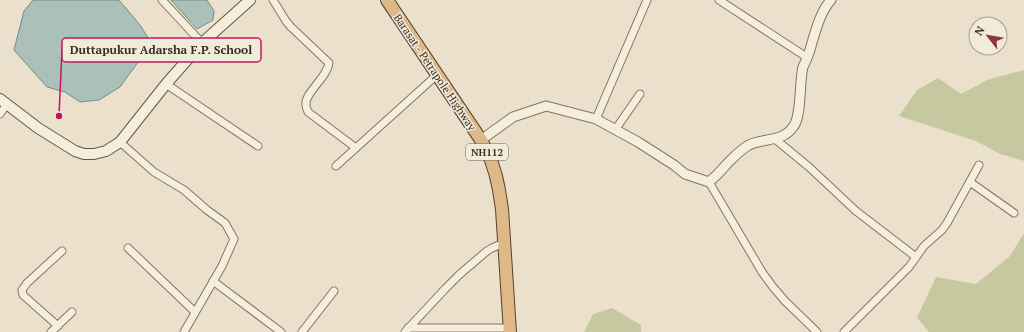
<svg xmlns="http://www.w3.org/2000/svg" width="1024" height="332" font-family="'PT Serif',serif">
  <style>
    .green { fill: #c6c99f }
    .water { fill: #abc0b9; stroke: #728e86 }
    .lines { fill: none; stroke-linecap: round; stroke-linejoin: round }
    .minor-casing { stroke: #877360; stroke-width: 9 }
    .tertiary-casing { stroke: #877360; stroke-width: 11 }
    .secondary-casing { stroke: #695443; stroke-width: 12 }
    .trunk-casing { stroke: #554234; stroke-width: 14 }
    .minor { stroke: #f6eedd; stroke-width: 7 }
    .tertiary { stroke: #f6eedd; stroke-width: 9 }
    .secondary { stroke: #f6eedd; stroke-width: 10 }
    .trunk { stroke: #deb886; stroke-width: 12 }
    .labels { text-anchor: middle; stroke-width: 3; stroke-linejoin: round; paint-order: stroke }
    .shield { fill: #f3ebda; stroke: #716559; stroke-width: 1 }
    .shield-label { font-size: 10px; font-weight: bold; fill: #392c22 }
    .street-label { font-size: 11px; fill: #392c22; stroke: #f3ebda }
    .leader { fill: none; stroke: #c2185b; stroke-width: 1.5 }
    .callout-dot { fill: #c2185b; stroke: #f3ebda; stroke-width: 1.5 }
    .callout { fill: #f3ebda; stroke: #c2185b; stroke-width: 1.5 }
    .callout-label { font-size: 12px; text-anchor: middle; font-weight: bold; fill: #392c22 }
  </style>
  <rect width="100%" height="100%" fill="#ebe0cb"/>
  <g class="green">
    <path d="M1024 70V161L1000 154 976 141 899 116 917 90 938 78 961 94 987 80Z"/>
    <path d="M1024 233V332H929L917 318 936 277 976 284 1010 256Z"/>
    <path d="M612 308 641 325V332H584L593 314Z"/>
  </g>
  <g class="water">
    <path d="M33 0H119L140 25 150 41 141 58 120 87 99 100 80 102 65 92 47 87 14 50 24 11Z"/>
    <path d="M171 0H207L214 11 213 20 197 29Z"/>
  </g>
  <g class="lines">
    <defs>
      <g id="minor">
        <path d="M162 0 202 43"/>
        <path d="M273 0 286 21 291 27 329 63C327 78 304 93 306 105 306 108 307 110 308 112L356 148"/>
        <path d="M719 0 808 58"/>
        <path d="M166 84 258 146"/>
        <path d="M0 114 7 104"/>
        <path d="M596 119 647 0"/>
        <path d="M615 130 640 94"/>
        <path d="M775 139 809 167 856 211 916 257"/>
        <path d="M120 142 154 172 184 190 207 210 225 223 234 239 222 266 184 332"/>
        <path d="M336 166 438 74"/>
        <path d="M709 182 762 272 773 287 785 301 817 332"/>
        <path d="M970 182 1014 213"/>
        <path d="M128 248 195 312"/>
        <path d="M213 281 281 332"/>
        <path d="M58 326 23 295 22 290 27 283 62 251"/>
        <path d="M408 328H510"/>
        <path d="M51 332 72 312"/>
        <path d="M302 332 334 291"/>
        <path d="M405 332 444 290 460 274 487 251 492 248 504 243"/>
        <path d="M844 332 909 267 924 246 942 230 947 223 979 165"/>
      </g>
      <path id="tertiary" d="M481 140 513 117 546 106 596 119 638 142 674 165 685 174 709 182C715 177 721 171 726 165 733 158 740 150 749 145 763 138 783 142 793 127 802 117 799 82 803 67 805 63 807 58 809 53 814 37 819 13 831 0"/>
      <path id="secondary" d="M0 99 38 128 75 151 84 154H94L106 151 120 142 166 84 202 43 250 0"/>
      <path id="trunk" d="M387 0 481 140 491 160 496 176 499 190 502 209 510 332"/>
    </defs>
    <use href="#minor" class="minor-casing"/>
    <use href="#tertiary" class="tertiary-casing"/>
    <use href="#secondary" class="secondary-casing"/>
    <use href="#trunk" class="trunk-casing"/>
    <use href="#minor" class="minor"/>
    <use href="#tertiary" class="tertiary"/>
    <use href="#secondary" class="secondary"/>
    <use href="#trunk" class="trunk"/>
  </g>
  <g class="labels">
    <rect class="shield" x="466" y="144" width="42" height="16" rx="3"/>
    <g class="shield-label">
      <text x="487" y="156">NH112</text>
    </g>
    <g class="street-label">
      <text transform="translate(435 72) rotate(56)" y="4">Barasat - Petrapole Highway</text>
    </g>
  </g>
  <path class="leader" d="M59 116L62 50"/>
  <circle class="callout-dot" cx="59" cy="116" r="4"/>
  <rect class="callout" x="62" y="38" width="199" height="24" rx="4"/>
  <g class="callout-label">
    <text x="161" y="54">Duttapukur Adarsha F.P. School</text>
  </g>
  <g transform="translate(988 36) rotate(301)"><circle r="19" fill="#f3ebda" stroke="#a99f90"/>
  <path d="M0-3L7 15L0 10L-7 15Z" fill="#90363a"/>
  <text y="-6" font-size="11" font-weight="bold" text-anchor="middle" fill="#392c22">N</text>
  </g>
</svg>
